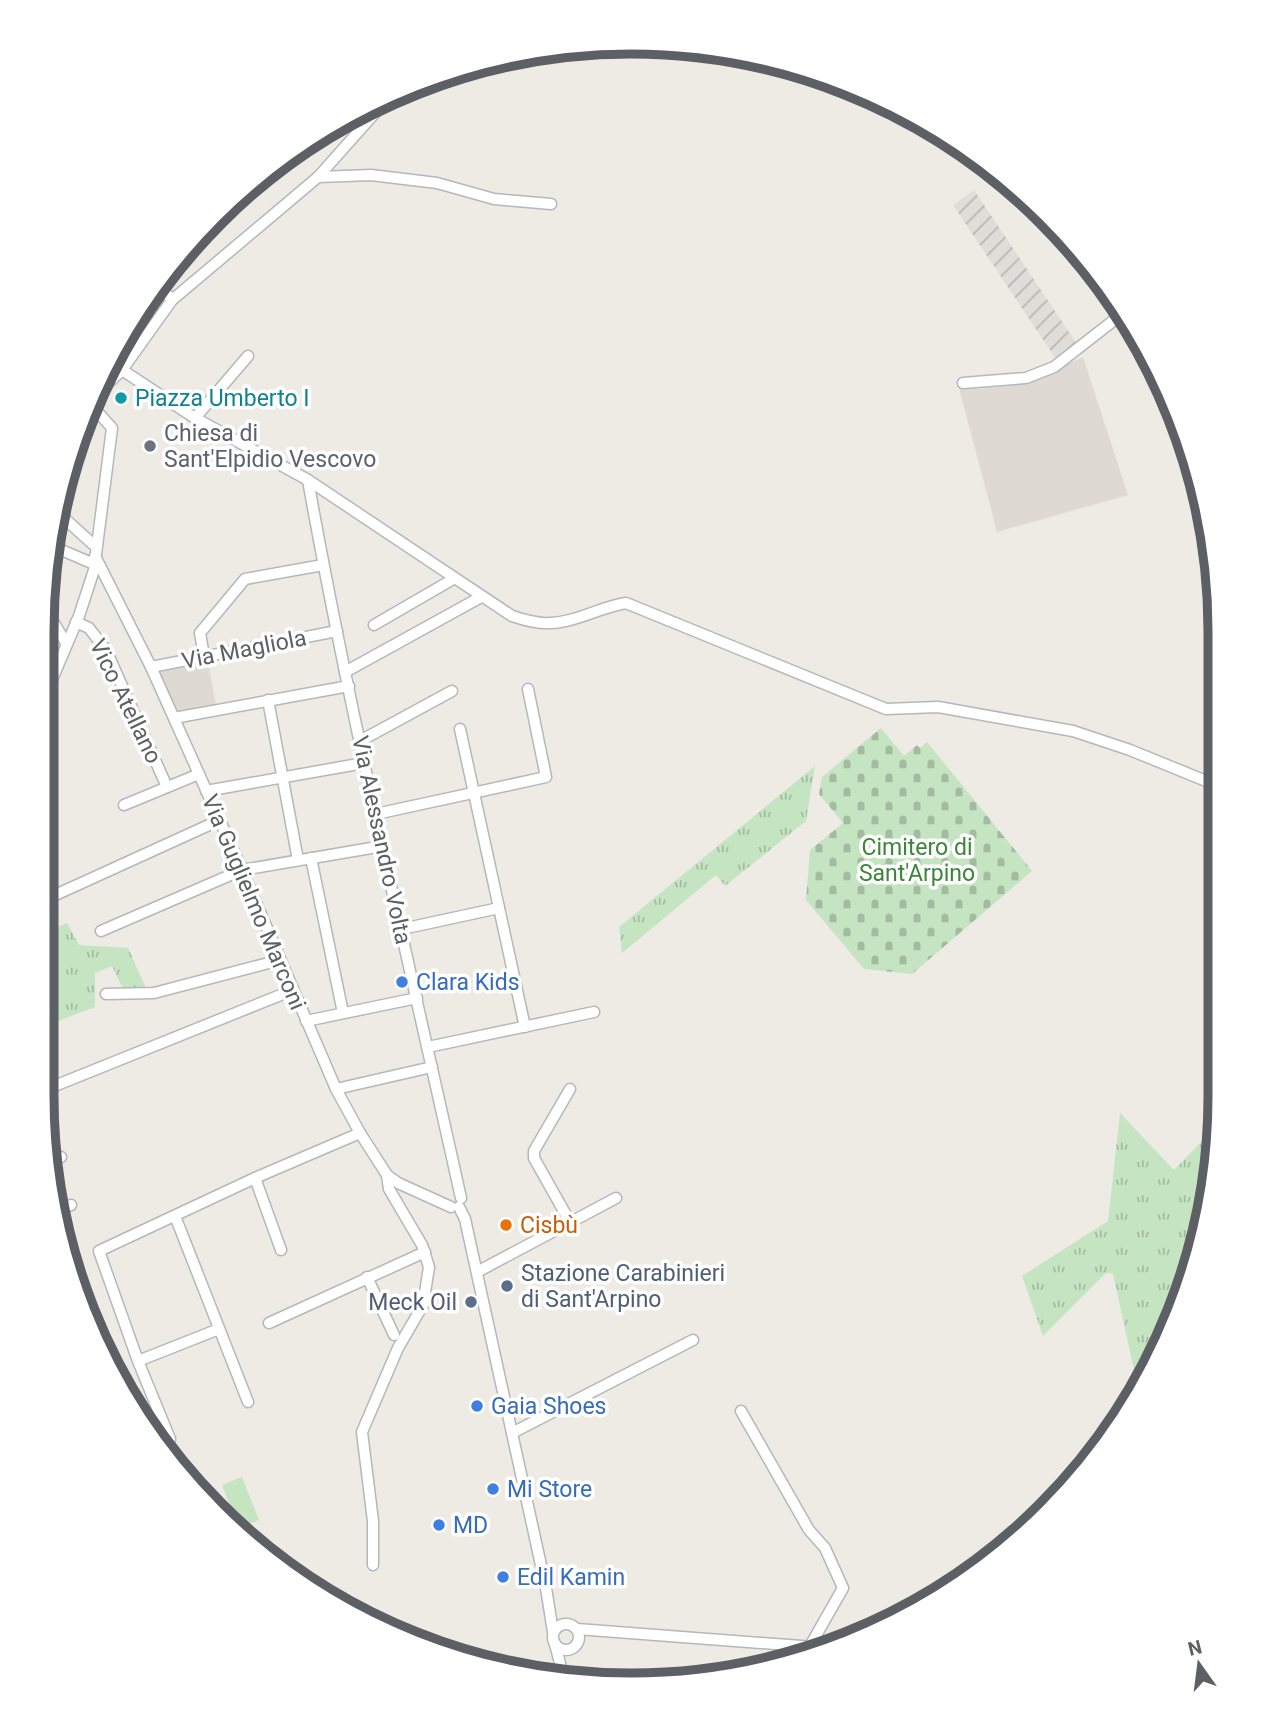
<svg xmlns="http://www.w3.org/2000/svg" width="1262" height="1727" font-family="Roboto,sans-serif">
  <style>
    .industrial { fill: url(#industrial-furrows) }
    .education { fill: #dedad3 }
    .grass { fill: url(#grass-tufts) }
    .cemetery { fill: url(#cemetery-stones) }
    .pitch { fill: #c5e4c2 }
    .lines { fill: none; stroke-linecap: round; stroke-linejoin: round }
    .minor-casing { stroke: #b5b7bb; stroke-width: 13 }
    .minor { stroke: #fff; stroke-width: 10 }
    .culture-dot { fill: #0f9aa8; stroke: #fff; stroke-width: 2.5 }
    .worship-dot { fill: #6b7280; stroke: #fff; stroke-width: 2.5 }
    .shop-dot { fill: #3f7fe0; stroke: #fff; stroke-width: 2.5 }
    .food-dot { fill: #e8710a; stroke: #fff; stroke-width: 2.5 }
    .service-dot { fill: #5c6f8a; stroke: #fff; stroke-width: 2.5 }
    .labels { text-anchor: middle; stroke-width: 7; stroke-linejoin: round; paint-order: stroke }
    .culture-label { font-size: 23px; fill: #0d838f; stroke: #fff; text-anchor: start }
    .worship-label { font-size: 23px; fill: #5b616d; stroke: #fff; text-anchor: start }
    .street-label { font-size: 23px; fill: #5c6064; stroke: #fff }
    .park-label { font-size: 23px; fill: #3d853a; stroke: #fff }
    .shop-label { font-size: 23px; fill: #366cbe; stroke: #fff; text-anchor: start }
    .food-label { font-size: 23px; fill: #c56008; stroke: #fff; text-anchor: start }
    .service-label { font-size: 23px; fill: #4e5e75; stroke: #fff; text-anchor: start }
    .rim { fill: none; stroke: #5c6064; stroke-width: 9 }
  </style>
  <defs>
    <pattern id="industrial-furrows" width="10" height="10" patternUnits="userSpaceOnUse" patternTransform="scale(1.75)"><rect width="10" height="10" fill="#e0ddd9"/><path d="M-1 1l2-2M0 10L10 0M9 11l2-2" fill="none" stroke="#b9b7b4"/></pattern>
    <pattern id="grass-tufts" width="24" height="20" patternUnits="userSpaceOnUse" patternTransform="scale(1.75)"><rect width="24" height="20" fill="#c5e4c2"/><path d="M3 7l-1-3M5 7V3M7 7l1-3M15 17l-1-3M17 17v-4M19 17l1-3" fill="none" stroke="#a3bca1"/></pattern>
    <pattern id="cemetery-stones" width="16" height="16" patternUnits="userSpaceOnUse" patternTransform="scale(1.75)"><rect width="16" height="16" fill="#c5e4c2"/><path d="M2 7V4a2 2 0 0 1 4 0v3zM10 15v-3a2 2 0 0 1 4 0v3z" fill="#a3bca1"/></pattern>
  </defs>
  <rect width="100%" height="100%" fill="#eeebe4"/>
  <path class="industrial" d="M974 190 1077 344 1056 359 953 205Z"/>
  <g class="education">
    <path d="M1083 357 1128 495 997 532 959 388 979 389 1025 384Z"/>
    <path d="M208 660 216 707 176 714 157 671 159 669Z"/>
  </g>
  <g class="grass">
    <path d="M815 766 806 821 725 886 716 875 622 953 619 927Z"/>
    <path d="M67 923 79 945 128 948 146 988 122 987 112 966 95 973V1007L42 1027V934Z"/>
    <path d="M1120 1113 1174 1170 1206 1137 1214 1156 1189 1285 1139 1393 1113 1274 1106 1273 1043 1336 1022 1276 1108 1221Z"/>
  </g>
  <path class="cemetery" d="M881 728 904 756 917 745 920 748 927 742 1032 871 912 974 864 969 806 900 810 850 843 823 819 794 822 777Z"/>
  <path class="pitch" d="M242 1477 259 1520 239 1528 222 1485Z"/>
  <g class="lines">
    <defs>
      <g id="minor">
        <path d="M318 177 371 175 437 183 494 199 551 204"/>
        <path d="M159 285 172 300"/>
        <path d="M115 361 122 370 195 418 308 480 512 616C524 620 537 624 550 623 577 622 600 607 626 603L886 709 938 707 1073 731 1130 750 1216 785"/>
        <path d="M963 383 1026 378 1054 367 1122 314"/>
        <path d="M104 387 122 370 172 300 318 177 391 95"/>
        <path d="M195 418 248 356"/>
        <path d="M308 480C351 721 408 959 461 1198"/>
        <path d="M64 518 96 547"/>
        <path d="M59 549 94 564"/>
        <path d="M95 556 151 667 242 870 336 1089 360 1133 387 1175 398 1183 451 1207"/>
        <path d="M45 608 66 643"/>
        <path d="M76 622 89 628 106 650 167 787"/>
        <path d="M374 625 455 578"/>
        <path d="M204 656 200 633 245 579 323 565"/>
        <path d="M151 667 337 631"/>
        <path d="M345 672 481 597"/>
        <path d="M268 700 298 860"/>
        <path d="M42 703 79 616 94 570 112 428 94 408"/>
        <path d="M174 718 349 686"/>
        <path d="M460 729 525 1027"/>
        <path d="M360 741 452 691"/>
        <path d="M206 791 364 763"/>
        <path d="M124 805 199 774"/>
        <path d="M376 814 546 777 528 689"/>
        <path d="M311 858 343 1013"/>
        <path d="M42 901 220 820"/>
        <path d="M402 929 499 908"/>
        <path d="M101 931 242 870 383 846"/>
        <path d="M106 994 154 993 280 960"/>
        <path d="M306 1021 417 998"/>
        <path d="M428 1047 594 1012"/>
        <path d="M336 1089 432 1067"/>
        <path d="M570 1089 534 1151V1158L570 1222"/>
        <path d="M42 1091 293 990"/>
        <path d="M51 1161 61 1157"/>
        <path d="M255 1178 281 1250"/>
        <path d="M459 1207 465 1219 546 1588 553 1632"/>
        <path d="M57 1211 71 1205"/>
        <path d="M175 1216 248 1402"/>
        <path d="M477 1272 616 1198"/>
        <path d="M367 1277 394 1335"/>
        <path d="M269 1323 425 1252"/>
        <path d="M138 1361 219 1329"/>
        <path d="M741 1411 809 1530 825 1548 843 1588 810 1646"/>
        <path d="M512 1433 693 1340"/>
        <path d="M170 1439 138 1361 99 1251 255 1178 360 1133"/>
        <path d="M373 1565V1521L362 1432 398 1348 423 1305 429 1267 422 1245 389 1189 387 1175"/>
        <circle cx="566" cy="1637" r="13"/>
        <path d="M577 1629 828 1648"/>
        <path d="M555 1644 563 1675"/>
      </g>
    </defs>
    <use href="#minor" class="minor-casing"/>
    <use href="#minor" class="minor"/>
  </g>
  <circle class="culture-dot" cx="121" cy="398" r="7"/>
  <circle class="worship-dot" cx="150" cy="446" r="7"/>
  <g class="shop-dot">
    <circle cx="402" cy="982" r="7"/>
    <circle cx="477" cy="1406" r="7"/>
    <circle cx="493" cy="1489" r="7"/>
    <circle cx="439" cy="1525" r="7"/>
    <circle cx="503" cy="1577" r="7"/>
  </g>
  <circle class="food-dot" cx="506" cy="1225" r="7"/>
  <g class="service-dot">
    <circle cx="507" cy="1286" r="7"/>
    <circle cx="471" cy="1302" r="7"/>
  </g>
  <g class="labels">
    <g class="culture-label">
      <text x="135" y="406">Piazza Umberto I</text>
    </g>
    <g class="worship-label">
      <text x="164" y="441">Chiesa di<tspan x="164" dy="26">Sant'Elpidio Vescovo</tspan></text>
    </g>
    <g class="street-label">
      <text transform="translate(244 649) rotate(-11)" y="8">Via Magliola</text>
      <text transform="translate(126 701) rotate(64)" y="8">Vico Atellano</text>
      <text transform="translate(382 840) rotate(78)" y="8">Via Alessandro Volta</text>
      <text transform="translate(254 902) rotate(67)" y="8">Via Guglielmo Marconi</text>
    </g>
    <g class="park-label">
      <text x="917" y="855">Cimitero di<tspan x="917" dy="26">Sant'Arpino</tspan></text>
    </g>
    <g class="shop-label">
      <text x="416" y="990">Clara Kids</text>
      <text x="491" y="1414">Gaia Shoes</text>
      <text x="507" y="1497">Mi Store</text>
      <text x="453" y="1533">MD</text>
      <text x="517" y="1585">Edil Kamin</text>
    </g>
    <g class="food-label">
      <text x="520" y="1233">Cisbù</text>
    </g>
    <g class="service-label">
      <text x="521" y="1281">Stazione Carabinieri<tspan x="521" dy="26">di Sant'Arpino</tspan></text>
      <text x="457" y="1310" text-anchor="end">Meck Oil</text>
    </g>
  </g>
  <path d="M0 0H1262V1727H0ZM631 54H631A577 577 0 0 1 1208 631V1096A577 577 0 0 1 631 1673H631A577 577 0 0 1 54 1096V631A577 577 0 0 1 631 54Z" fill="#fff" fill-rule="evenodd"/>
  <path class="rim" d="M631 54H631A577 577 0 0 1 1208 631V1096A577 577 0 0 1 631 1673H631A577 577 0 0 1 54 1096V631A577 577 0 0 1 631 54Z"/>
  <g transform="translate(1199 1664) rotate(346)" stroke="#ffffff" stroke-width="5" paint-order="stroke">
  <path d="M0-5L12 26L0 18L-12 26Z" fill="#5c6064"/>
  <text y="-10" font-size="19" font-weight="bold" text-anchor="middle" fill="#5c6064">N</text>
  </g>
</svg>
